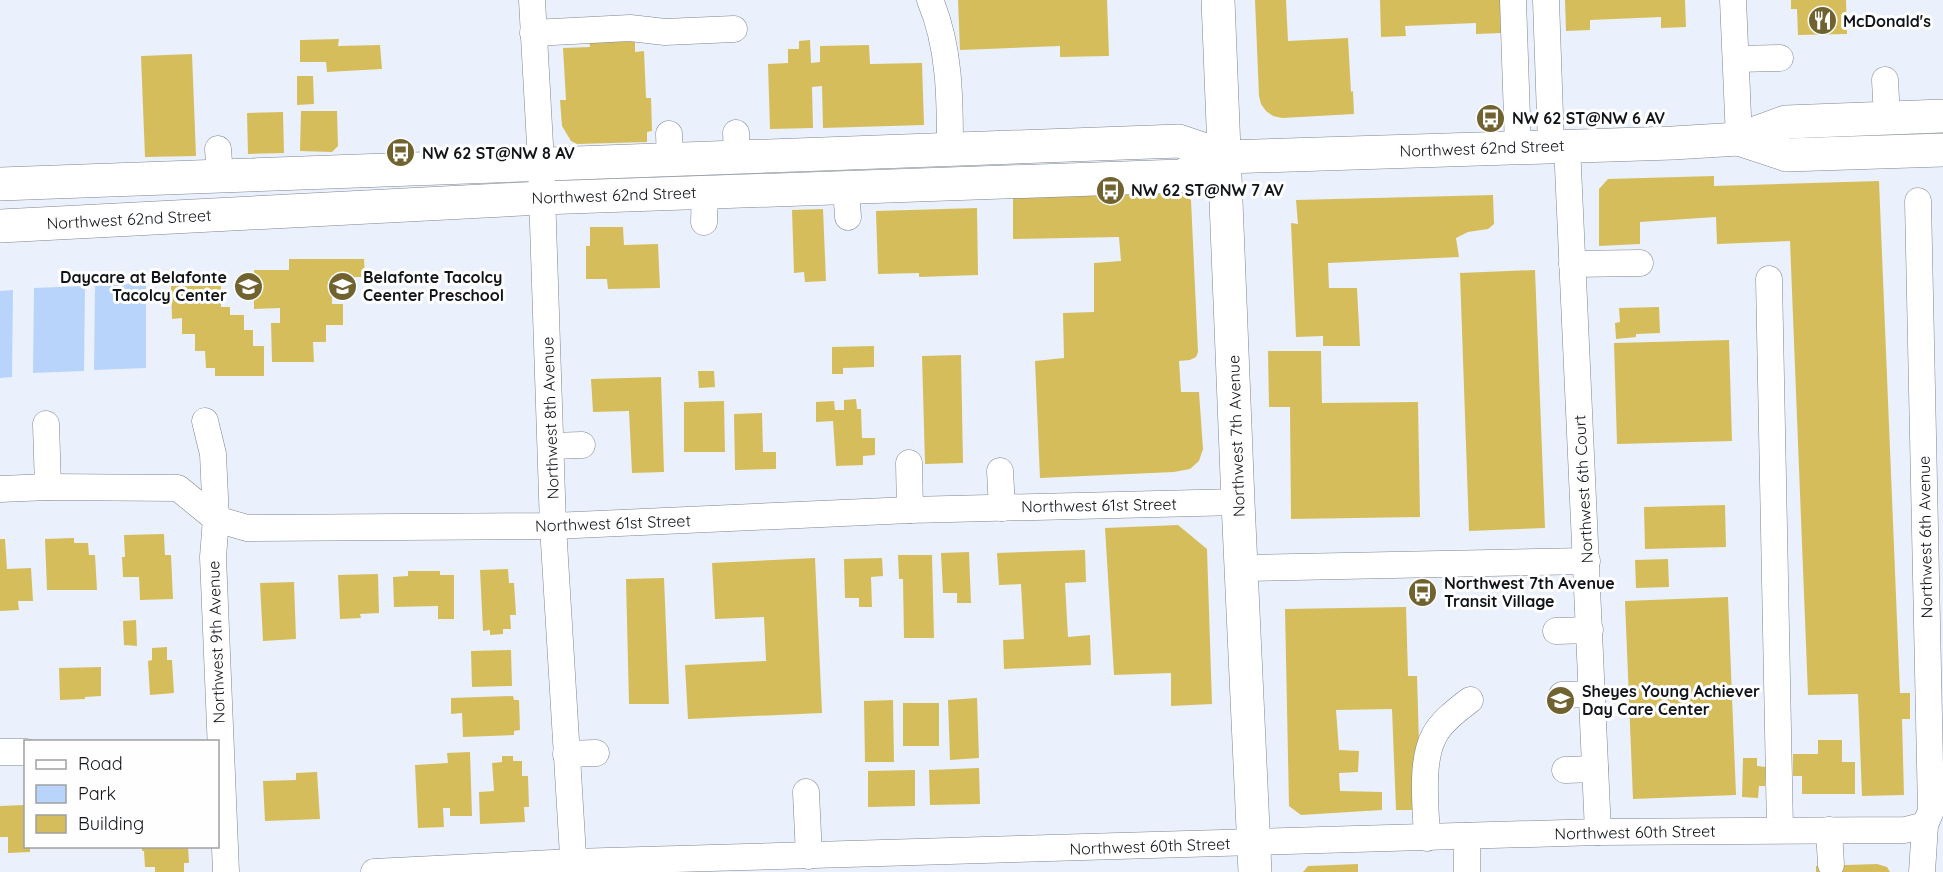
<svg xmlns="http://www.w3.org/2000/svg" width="1943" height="872" font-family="Quicksand,sans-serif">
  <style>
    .green { fill: #b8d4fa }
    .building { fill: #d6bd5b }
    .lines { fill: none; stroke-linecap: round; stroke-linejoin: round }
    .minor-casing { stroke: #7e858f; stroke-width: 27 }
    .major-casing { stroke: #7e858f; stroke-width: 34 }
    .minor { stroke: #fff; stroke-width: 26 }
    .major { stroke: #fff; stroke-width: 33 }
    .labels { text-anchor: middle; stroke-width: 6; stroke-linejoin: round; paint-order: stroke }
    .poi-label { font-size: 16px; font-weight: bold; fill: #111418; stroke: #fefefe; text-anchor: start }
    .street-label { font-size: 16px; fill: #111418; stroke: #fefefe }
  </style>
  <rect width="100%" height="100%" fill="#eaf1fc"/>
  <g class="green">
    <path d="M146 283V368L94 370 95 286Z"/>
    <path d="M85 286 84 371 33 373 34 288Z"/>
    <path d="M13 290 12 377 0 378V291Z"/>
  </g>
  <g class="building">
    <path d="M958 0H1107L1109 56 1060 57V46L960 50Z"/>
    <path d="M1255 0H1286L1288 41 1348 38 1351 92 1353 91 1354 114 1282 118 1273 116 1266 111 1261 104 1259 96Z"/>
    <path d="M1380 0H1500L1501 33 1476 34V23L1405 26 1406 36 1381 37Z"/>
    <path d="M1565 0H1685L1686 27 1661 28V17L1590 20V30L1566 31Z"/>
    <path d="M1791 0H1846L1847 34 1798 35 1797 9H1791Z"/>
    <path d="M635 37V52L644 51 646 98H651L652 131 647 132V142L577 144 571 141 562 126 560 100H566L563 48 590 47 589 39Z"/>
    <path d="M339 39 338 46 380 45 382 69 327 72 326 62H300V40Z"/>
    <path d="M810 40 811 63 820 62V46L869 45 870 64 922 63 924 125 823 128 822 86 812 87 813 128 770 129 768 64 788 63V49H799V41Z"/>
    <path d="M192 54 196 156 145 157 141 56Z"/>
    <path d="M297 76H313L314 104 297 105Z"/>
    <path d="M301 111H337L338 146 332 152 300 151Z"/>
    <path d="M283 112 284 153 248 154 247 113Z"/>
    <path d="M1714 176V186L1879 181 1900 693H1910V719H1902L1904 795 1862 796 1858 694 1808 695 1790 241 1717 244 1716 217 1640 222V244L1599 246V189L1608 179Z"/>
    <path d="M1183 193 1191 200 1198 352 1196 357 1190 360 1179 361 1181 392H1199L1203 449 1199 461 1190 469 1174 472 1040 478 1035 361 1064 358 1063 313 1094 312V263L1121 261 1119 237 1013 239V198Z"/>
    <path d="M1493 195 1494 224 1488 229 1468 232 1456 238 1459 257 1328 263 1329 288H1357L1360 346H1323V336L1296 337 1291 223 1298 224 1296 200Z"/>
    <path d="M977 208 978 275 919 277V273L878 274 876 211Z"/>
    <path d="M823 209 826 281 805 282 804 272 794 273 792 210Z"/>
    <path d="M590 227H623L624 245 658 244 660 288 608 289 607 279H586V246H590Z"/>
    <path d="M289 259H364L365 277H332V304H343V325H326V342H313L314 362H272L271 323H280V308L254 309V270H289Z"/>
    <path d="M1535 270 1545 528 1469 531 1460 273Z"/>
    <path d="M171 286H221V307H230V315H244V330H253V346H264V376H215V368H206L205 351H195V334H182V318L172 319Z"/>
    <path d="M1659 307 1660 333 1636 334V337L1616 339 1615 323 1620 322 1619 308Z"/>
    <path d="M1729 340 1732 441 1617 444 1614 343Z"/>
    <path d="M874 346V367L843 368V374H832V347Z"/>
    <path d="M1268 351H1321L1322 403 1418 402 1420 517 1291 519 1290 407H1269Z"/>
    <path d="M961 355 963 463 925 464 922 356Z"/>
    <path d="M698 371H714L715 387 699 388Z"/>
    <path d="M661 377 664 472 632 473 629 411 593 412 591 379Z"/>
    <path d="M856 399 857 409H861L862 438H875V455L863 456V465L836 466 833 421 816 422V402L834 401 835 410H844V400Z"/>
    <path d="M724 401 725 452H684V402Z"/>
    <path d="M762 413 763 452H776V469L735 470 734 414Z"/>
    <path d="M1725 505 1726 547 1645 549 1644 507Z"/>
    <path d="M1178 525 1207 549 1212 704 1171 706V673L1114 675 1105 528Z"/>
    <path d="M164 534 165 555H171L173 599 140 600 139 577H123L122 557H125L124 535Z"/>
    <path d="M74 538V543H88L89 555H95L97 590H47L45 539Z"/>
    <path d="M0 539H5L7 569 31 568 33 601H18L19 610 0 611Z"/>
    <path d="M1085 550 1086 582 1065 583 1068 637 1090 635 1091 665 1004 669 1003 640 1024 639 1021 584 999 585 997 553Z"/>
    <path d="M969 552 971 603H957V593H943L941 553Z"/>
    <path d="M898 555H932L934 638H904L903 579H899Z"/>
    <path d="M815 558 822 713 688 719 685 665 766 661 764 617 715 619 712 563Z"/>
    <path d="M882 558 883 576 871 577 872 607H859V598H845L844 559Z"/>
    <path d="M1668 559 1669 587 1636 588 1635 560Z"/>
    <path d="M508 569 509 583H514L516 615H510L511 629H503V634L490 635V630L483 631 480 570Z"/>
    <path d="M408 571H440V575H454V619H438V606L394 607 393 577 408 576Z"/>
    <path d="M378 574 379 613 360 614 361 618 340 619 338 575Z"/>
    <path d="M664 578 669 704H629L626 579Z"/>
    <path d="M294 582 296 639 263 641 260 583Z"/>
    <path d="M1728 597 1736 795 1633 799 1625 601Z"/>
    <path d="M1406 607 1408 676H1417L1421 810H1396L1392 709 1336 710 1339 750 1359 751 1358 772 1339 773 1340 791 1382 792V810L1301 815 1289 806 1285 609Z"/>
    <path d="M136 620 137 646 124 645 123 621Z"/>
    <path d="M167 647V660H172L174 693 150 695 148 661 152 660V648Z"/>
    <path d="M511 650 512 686 472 687 471 651Z"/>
    <path d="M101 667V696L85 697V699L60 700 59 668Z"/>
    <path d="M513 696 514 700H519L520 730 514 731V735L463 737 462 713 451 714V698Z"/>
    <path d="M977 698 979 758 950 760 948 700Z"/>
    <path d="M893 700 894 762H865L864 701Z"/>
    <rect x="903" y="703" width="36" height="43"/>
    <path d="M1818 740H1842V762H1855V794H1802V776H1793V754H1818Z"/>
    <path d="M470 752 472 816H450V808H443L444 827 418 828 415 765 448 763 447 753Z"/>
    <path d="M502 756H513V761H522V776H528L529 807H524L525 822 480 824 479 792 494 791 492 763 502 762Z"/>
    <path d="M1743 758H1757V766L1766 767 1765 786H1759L1758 798 1742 797Z"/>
    <path d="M979 768 980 804 930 805 929 770Z"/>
    <path d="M915 770V806L868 807V771Z"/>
    <path d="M317 772 320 819 265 821 263 781 296 780V773Z"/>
    <path d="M24 805 26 807V846H30V852L8 853V837H0V806Z"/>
    <path d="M142 846H188L189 863H184V872H155V867H145L144 851H142Z"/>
    <path d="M1358 864V872H1303L1308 866Z"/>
    <path d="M1877 864 1887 867 1890 872H1816V866Z"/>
  </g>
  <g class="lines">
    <defs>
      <g id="minor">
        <path d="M532 0 541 163 553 526 574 872"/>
        <path d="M930 0C950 47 950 99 950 149"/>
        <path d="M1513 0 1518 147"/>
        <path d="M1546 0 1551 145"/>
        <path d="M1733 0 1739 139"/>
        <path d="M533 33 630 28 665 32 734 29"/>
        <path d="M1736 59 1780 58"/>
        <path d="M1885 80 1887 118"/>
        <path d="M736 133 737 156"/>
        <path d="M669 134 670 159"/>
        <path d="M1567 145 1598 832"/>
        <path d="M218 149 220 176"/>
        <path d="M846 187 848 217"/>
        <path d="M1918 201 1931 811 1925 825 1922 872"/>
        <path d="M704 222 705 192"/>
        <path d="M1572 264 1640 263"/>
        <path d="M1769 279 1780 830"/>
        <path d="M205 421 213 454 216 519 213 557 226 872"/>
        <path d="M46 424 48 487"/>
        <path d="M551 446 582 445"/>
        <path d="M909 463 910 510"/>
        <path d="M1000 471 1002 508"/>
        <path d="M0 489 48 487 178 488 216 519 247 528 553 526 910 510 1238 502"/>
        <path d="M1243 568 1587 561"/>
        <path d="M1556 631 1590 630"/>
        <path d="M1562 695 1591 694"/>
        <path d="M0 752H26"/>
        <path d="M566 754 596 753"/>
        <path d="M1565 770 1595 769"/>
        <path d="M806 792 809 856"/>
        <path d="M1829 830 1831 865"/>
        <path d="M1467 836V872"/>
        <path d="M1427 838C1426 809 1420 762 1434 736 1441 722 1457 710 1470 700"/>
        <path d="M374 872 573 862 1598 832 1905 830 1925 825"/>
      </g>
      <g id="major">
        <path d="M1218 0 1238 502 1255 872"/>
        <path d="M1739 139 1787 155 1943 150"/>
        <path d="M0 184 1179 141 1226 157"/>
        <path d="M0 226 541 198 1181 176 1226 157 1673 143 1739 139 1786 122 1943 116"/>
      </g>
    </defs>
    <use href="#minor" class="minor-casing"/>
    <use href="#major" class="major-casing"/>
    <use href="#minor" class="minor"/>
    <use href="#major" class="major"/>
  </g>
  <defs>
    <symbol id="restaurant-disc" viewBox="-11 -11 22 22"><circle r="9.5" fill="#706330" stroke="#fefefe"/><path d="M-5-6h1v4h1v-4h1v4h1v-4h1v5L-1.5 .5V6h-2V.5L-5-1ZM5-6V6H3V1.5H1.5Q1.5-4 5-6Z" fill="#fff"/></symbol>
    <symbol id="bus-disc" viewBox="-11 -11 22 22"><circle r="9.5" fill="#706330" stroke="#fefefe"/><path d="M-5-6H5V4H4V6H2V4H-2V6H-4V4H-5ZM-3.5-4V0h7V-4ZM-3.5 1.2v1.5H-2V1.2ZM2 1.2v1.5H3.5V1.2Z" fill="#fff"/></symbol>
    <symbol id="school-disc" viewBox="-11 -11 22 22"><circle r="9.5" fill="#706330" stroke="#fefefe"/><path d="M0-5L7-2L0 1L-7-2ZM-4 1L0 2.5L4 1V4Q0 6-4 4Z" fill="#fff"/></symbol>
  </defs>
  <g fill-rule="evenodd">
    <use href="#restaurant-disc" x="1806" y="4" width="33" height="33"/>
    <use href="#bus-disc" x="1474" y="102" width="33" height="33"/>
    <use href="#bus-disc" x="384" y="136" width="33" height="33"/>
    <use href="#bus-disc" x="1094" y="174" width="33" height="33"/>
    <use href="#school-disc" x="232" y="270" width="33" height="33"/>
    <use href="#school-disc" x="326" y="270" width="33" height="33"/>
    <use href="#bus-disc" x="1406" y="576" width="33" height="33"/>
    <use href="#school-disc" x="1544" y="684" width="33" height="33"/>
  </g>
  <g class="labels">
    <g class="poi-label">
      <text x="1843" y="27">McDonald's</text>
      <text x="1512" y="124">NW 62 ST@NW 6 AV</text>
      <text x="422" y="159">NW 62 ST@NW 8 AV</text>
      <text x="1131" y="196">NW 62 ST@NW 7 AV</text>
      <text x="227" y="283" text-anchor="end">Daycare at Belafonte<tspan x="227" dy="18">Tacolcy Center</tspan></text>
      <text x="363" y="283">Belafonte Tacolcy<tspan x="363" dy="18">Ceenter Preschool</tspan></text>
      <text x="1444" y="589">Northwest 7th Avenue<tspan x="1444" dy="18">Transit Village</tspan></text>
      <text x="1582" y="697">Sheyes Young Achiever<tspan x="1582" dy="18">Day Care Center</tspan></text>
    </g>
    <g class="street-label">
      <text transform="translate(1482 148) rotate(-2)" y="6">Northwest 62nd Street</text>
      <text transform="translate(614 195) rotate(-2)" y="6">Northwest 62nd Street</text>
      <text transform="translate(129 219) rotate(-3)" y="6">Northwest 62nd Street</text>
      <text transform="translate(550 418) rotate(-92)" y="6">Northwest 8th Avenue</text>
      <text transform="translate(1236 436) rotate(-92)" y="6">Northwest 7th Avenue</text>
      <text transform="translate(1583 489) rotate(-93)" y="6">Northwest 6th Court</text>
      <text transform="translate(1099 505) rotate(-1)" y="6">Northwest 61st Street</text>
      <text transform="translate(613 523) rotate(-2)" y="6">Northwest 61st Street</text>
      <text transform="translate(1925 537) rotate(-91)" y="6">Northwest 6th Avenue</text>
      <text transform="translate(216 642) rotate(-92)" y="6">Northwest 9th Avenue</text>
      <text transform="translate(1635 832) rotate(-1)" y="6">Northwest 60th Street</text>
      <text transform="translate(1150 846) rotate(-2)" y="6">Northwest 60th Street</text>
    </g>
  </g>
  <rect x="24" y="740" width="195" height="108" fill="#fefefe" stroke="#9fa0a2" stroke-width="1.5"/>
  <rect x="36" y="760" width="30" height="9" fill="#ffffff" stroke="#9fa0a2" stroke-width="1.5"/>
  <text x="78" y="770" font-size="18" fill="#111418">Road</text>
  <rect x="36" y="785" width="30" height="18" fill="#b8d4fa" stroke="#9fa0a2" stroke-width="1.5"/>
  <text x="78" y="800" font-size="18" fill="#111418">Park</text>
  <rect x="36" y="815" width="30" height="18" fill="#d6bd5b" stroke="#9fa0a2" stroke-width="1.5"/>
  <text x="78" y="830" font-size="18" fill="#111418">Building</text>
</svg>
